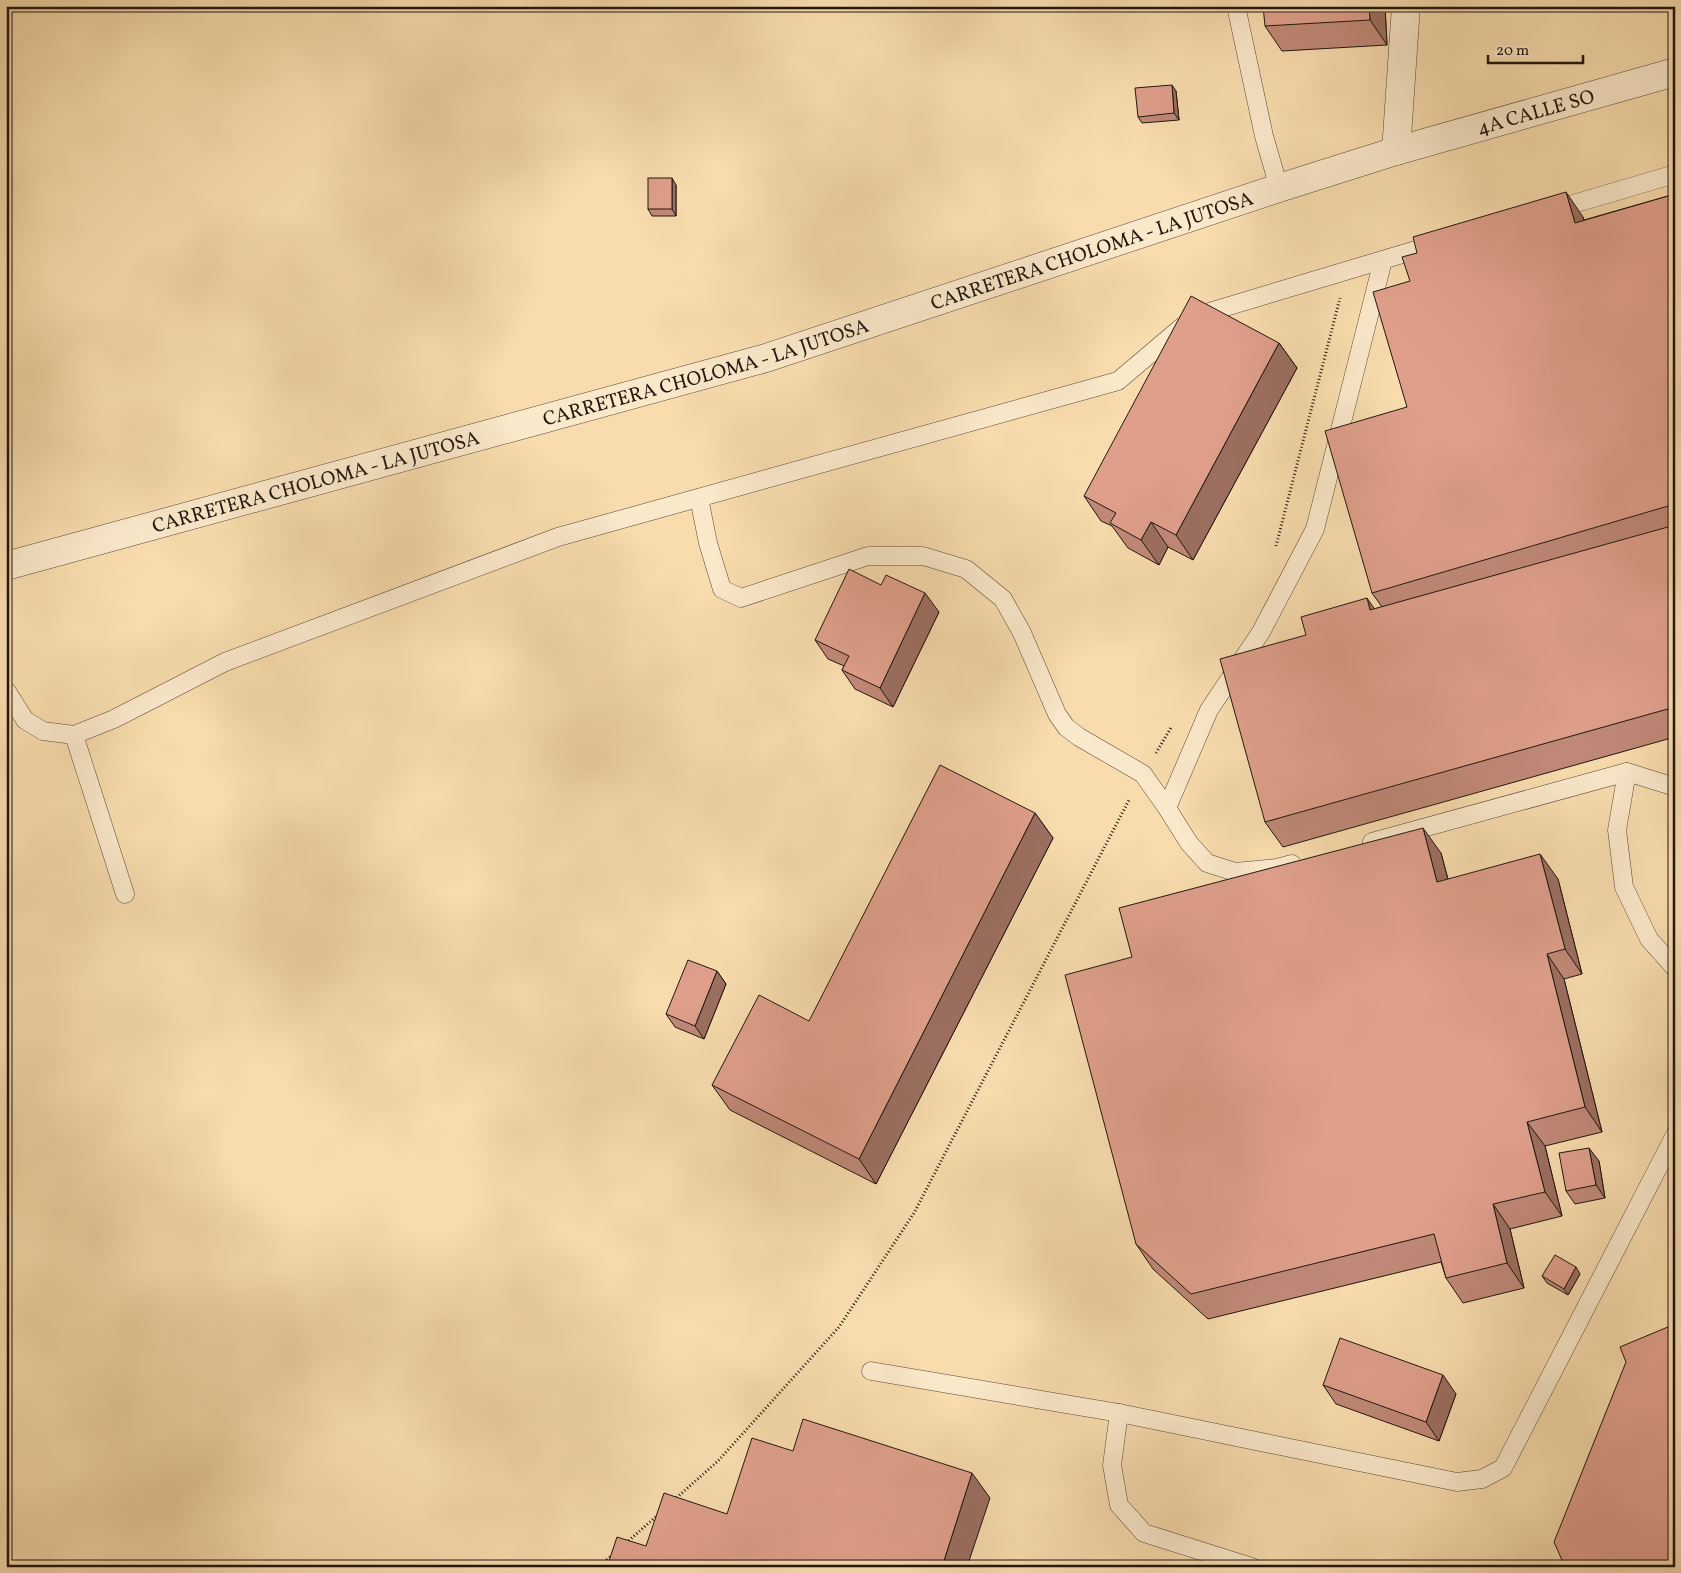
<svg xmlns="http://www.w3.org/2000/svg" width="1681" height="1573" font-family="Vollkorn,serif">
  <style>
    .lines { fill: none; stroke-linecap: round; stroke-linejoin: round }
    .service-casing { stroke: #574837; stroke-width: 19 }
    .minor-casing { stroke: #574837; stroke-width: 29 }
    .tertiary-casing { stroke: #574837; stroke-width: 29 }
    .path { stroke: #21170f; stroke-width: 3; stroke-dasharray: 1 2.5; stroke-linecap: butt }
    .service { stroke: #fae8ca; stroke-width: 18 }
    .minor { stroke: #fae8ca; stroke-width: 28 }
    .tertiary { stroke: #fae8ca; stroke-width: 28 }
    .wall { fill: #c08978; stroke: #21170f }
    .shaded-wall { fill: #9c6f61; stroke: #21170f }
    .building { fill: #df9f8b; stroke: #21170f }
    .labels { text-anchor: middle; stroke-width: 4; stroke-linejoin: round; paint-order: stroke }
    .street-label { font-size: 20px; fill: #21170f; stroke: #fae8ca }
  </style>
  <rect width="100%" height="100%" fill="#f8dcae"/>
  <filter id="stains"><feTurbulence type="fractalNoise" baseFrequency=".004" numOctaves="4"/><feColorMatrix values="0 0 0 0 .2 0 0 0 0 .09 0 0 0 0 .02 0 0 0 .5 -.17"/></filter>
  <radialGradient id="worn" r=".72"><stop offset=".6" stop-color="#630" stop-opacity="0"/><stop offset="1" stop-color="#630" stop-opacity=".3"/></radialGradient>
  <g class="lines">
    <defs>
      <g id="service">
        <path d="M1236 6 1264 136 1279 188"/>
        <path d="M1553 210 1675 174"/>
        <path d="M699 498 708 543 722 589 741 598 868 556H923L966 569 1003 599 1022 633 1057 714 1066 727 1079 737 1143 774 1167 808 1189 843 1207 863 1235 872 1277 868 1292 864"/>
        <path d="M6 690 25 720 43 731 74 735 114 719 225 662 558 537 1118 381 1183 326 1209 312 1439 243"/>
        <path d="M74 735 125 894"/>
        <path d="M1627 772 1617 830 1624 887 1649 939 1675 968"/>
        <path d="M1167 808 1209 710 1261 632 1315 529 1383 260"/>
        <path d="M1372 842 1627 772 1675 787"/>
        <path d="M871 1371 1119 1413 1457 1482 1482 1479 1503 1468 1675 1135"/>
        <path d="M1119 1413 1112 1465 1119 1505 1144 1533 1252 1567"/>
      </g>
      <path id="minor" d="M1396 151 1406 6"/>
      <g id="tertiary">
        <path id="s1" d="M6 566 766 358 1279 188 1396 151 1675 72"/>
      </g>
    </defs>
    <use href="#service" class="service-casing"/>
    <use href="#minor" class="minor-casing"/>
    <use href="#tertiary" class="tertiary-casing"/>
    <g class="path">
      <path d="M1276 546 1340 298"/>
      <path d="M1156 753 1172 726"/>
      <path d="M674 1500 718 1461 839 1327 914 1213 1129 800"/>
      <path d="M626 1543 659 1514"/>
      <path d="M599 1567 612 1555"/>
    </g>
    <use href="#service" class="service"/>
    <use href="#minor" class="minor"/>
    <use href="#tertiary" class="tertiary"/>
  </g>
  <g class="wall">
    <path d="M1385 6 1387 45 1282 51 1265 26Z"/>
    <path d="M1176 91 1179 120 1142 123 1138 117Z"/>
    <path d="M676 185V216H652L648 209Z"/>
    <path d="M1675 194V737L1283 847 1265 822 1306 635 1374 609 1382 607 1372 593 1407 407 1410 281 1583 217 1584 220Z"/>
    <path d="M1279 343 1297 368 1193 560 1168 547 1159 565 1128 548 1112 526 1101 521 1084 496Z"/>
    <path d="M881 585 939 612 893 707 855 689 842 670 844 666 828 659 815 640Z"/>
    <path d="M1035 813 1053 838 876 1184 730 1110 712 1085 809 1021Z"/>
    <path d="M1441 853 1448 879H1558L1582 974 1564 979 1602 1132 1545 1146 1562 1216 1510 1229 1524 1288 1463 1303 1446 1278 1441 1262 1208 1319 1153 1269 1136 1244 1132 957Z"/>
    <path d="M717 971 726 984 704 1039 675 1027 666 1014Z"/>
    <path d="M1599 1161 1605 1198 1575 1204 1566 1191Z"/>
    <path d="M1580 1274 1568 1295 1547 1283 1542 1276Z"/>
    <path d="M1323 1385 1456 1394 1439 1441 1336 1404Z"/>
  </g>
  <g class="shaded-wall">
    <path d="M1369 6H1385L1387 45 1370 20Z"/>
    <path d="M1172 85 1176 91 1179 120 1174 113Z"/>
    <path d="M672 178 676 185V216L672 209Z"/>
    <path d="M1566 192 1583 217 1592 248 1575 223Z"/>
    <path d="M1279 343 1297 368 1193 560 1176 535Z"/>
    <path d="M1151 522 1168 547 1159 565 1141 540Z"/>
    <path d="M925 593 939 612 893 707 880 688Z"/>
    <path d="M1367 598 1384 623 1370 610Z"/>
    <path d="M1035 813 1053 838 876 1184 859 1159Z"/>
    <path d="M1423 828 1441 853 1455 907 1437 882Z"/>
    <path d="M1540 854 1558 879 1582 974 1565 949Z"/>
    <path d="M1547 954 1564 979 1602 1132 1585 1107Z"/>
    <path d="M717 971 726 984 704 1039 695 1026Z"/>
    <path d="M1527 1122 1545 1146 1562 1216 1545 1192Z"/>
    <path d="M1589 1148 1599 1161 1605 1198 1596 1185Z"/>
    <path d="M1493 1204 1510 1229 1524 1288 1507 1263Z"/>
    <path d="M1576 1267 1580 1274 1568 1295 1564 1289Z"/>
    <path d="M1443 1375 1456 1394 1439 1441 1426 1422Z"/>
    <path d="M972 1473 990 1498 967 1567H942Z"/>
  </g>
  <g class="building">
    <path d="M1263 6H1369L1370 20 1265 26Z"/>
    <path d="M1172 85 1174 113 1138 117 1135 88Z"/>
    <rect x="648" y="178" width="24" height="31"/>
    <path d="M1566 192 1575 223 1675 194V504L1372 593 1325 431 1407 407 1373 292 1410 281 1402 257 1417 253 1413 237Z"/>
    <path d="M1191 296 1279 343 1176 535 1151 522 1141 540 1110 523 1116 513 1084 496Z"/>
    <path d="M1675 525V707L1265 822 1220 659 1306 635 1301 617 1367 598 1370 610Z"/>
    <path d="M849 569 881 585 886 575 925 593 880 688 842 670 849 656 815 640Z"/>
    <path d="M940 765 1035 813 859 1159 712 1085 759 995 809 1021Z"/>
    <path d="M1423 828 1437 882 1540 854 1565 949 1547 954 1585 1107 1527 1122 1545 1192 1493 1204 1507 1263 1446 1278 1434 1234 1191 1294 1136 1244 1065 975 1132 957 1119 908Z"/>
    <path d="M688 960 717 971 695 1026 666 1014Z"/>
    <path d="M1589 1148 1596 1185 1566 1191 1559 1153Z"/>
    <path d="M1555 1255 1576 1267 1564 1289 1542 1276Z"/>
    <path d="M1675 1324V1567H1565L1554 1542 1626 1362 1620 1347Z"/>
    <path d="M1340 1338 1443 1375 1426 1422 1323 1385Z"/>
    <path d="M803 1419 972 1473 942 1567H607L617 1537 646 1546 664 1493 727 1514 752 1438 793 1451Z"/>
  </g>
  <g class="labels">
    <g class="street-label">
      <text dy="7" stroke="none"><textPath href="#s1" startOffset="1596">4A CALLE SO</textPath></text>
      <text dy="7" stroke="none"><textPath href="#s1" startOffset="1131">CARRETERA CHOLOMA - LA JUTOSA</textPath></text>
      <text dy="7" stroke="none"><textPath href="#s1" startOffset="726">CARRETERA CHOLOMA - LA JUTOSA</textPath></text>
      <text dy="7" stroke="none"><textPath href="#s1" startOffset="321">CARRETERA CHOLOMA - LA JUTOSA</textPath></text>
    </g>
  </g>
  <rect width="1681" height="1573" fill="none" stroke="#f8dcae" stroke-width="25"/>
  <rect x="8" y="8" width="1666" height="1558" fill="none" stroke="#21170f" stroke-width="2.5"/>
  <rect x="12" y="12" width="1656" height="1548" fill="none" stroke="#21170f"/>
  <path d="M1488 55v8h95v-8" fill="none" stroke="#21170f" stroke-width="2.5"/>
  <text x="1496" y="55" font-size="15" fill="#21170f" stroke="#fae8ca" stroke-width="4" paint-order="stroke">20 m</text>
  <rect width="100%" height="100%" filter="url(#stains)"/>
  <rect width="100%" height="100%" fill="url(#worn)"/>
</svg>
